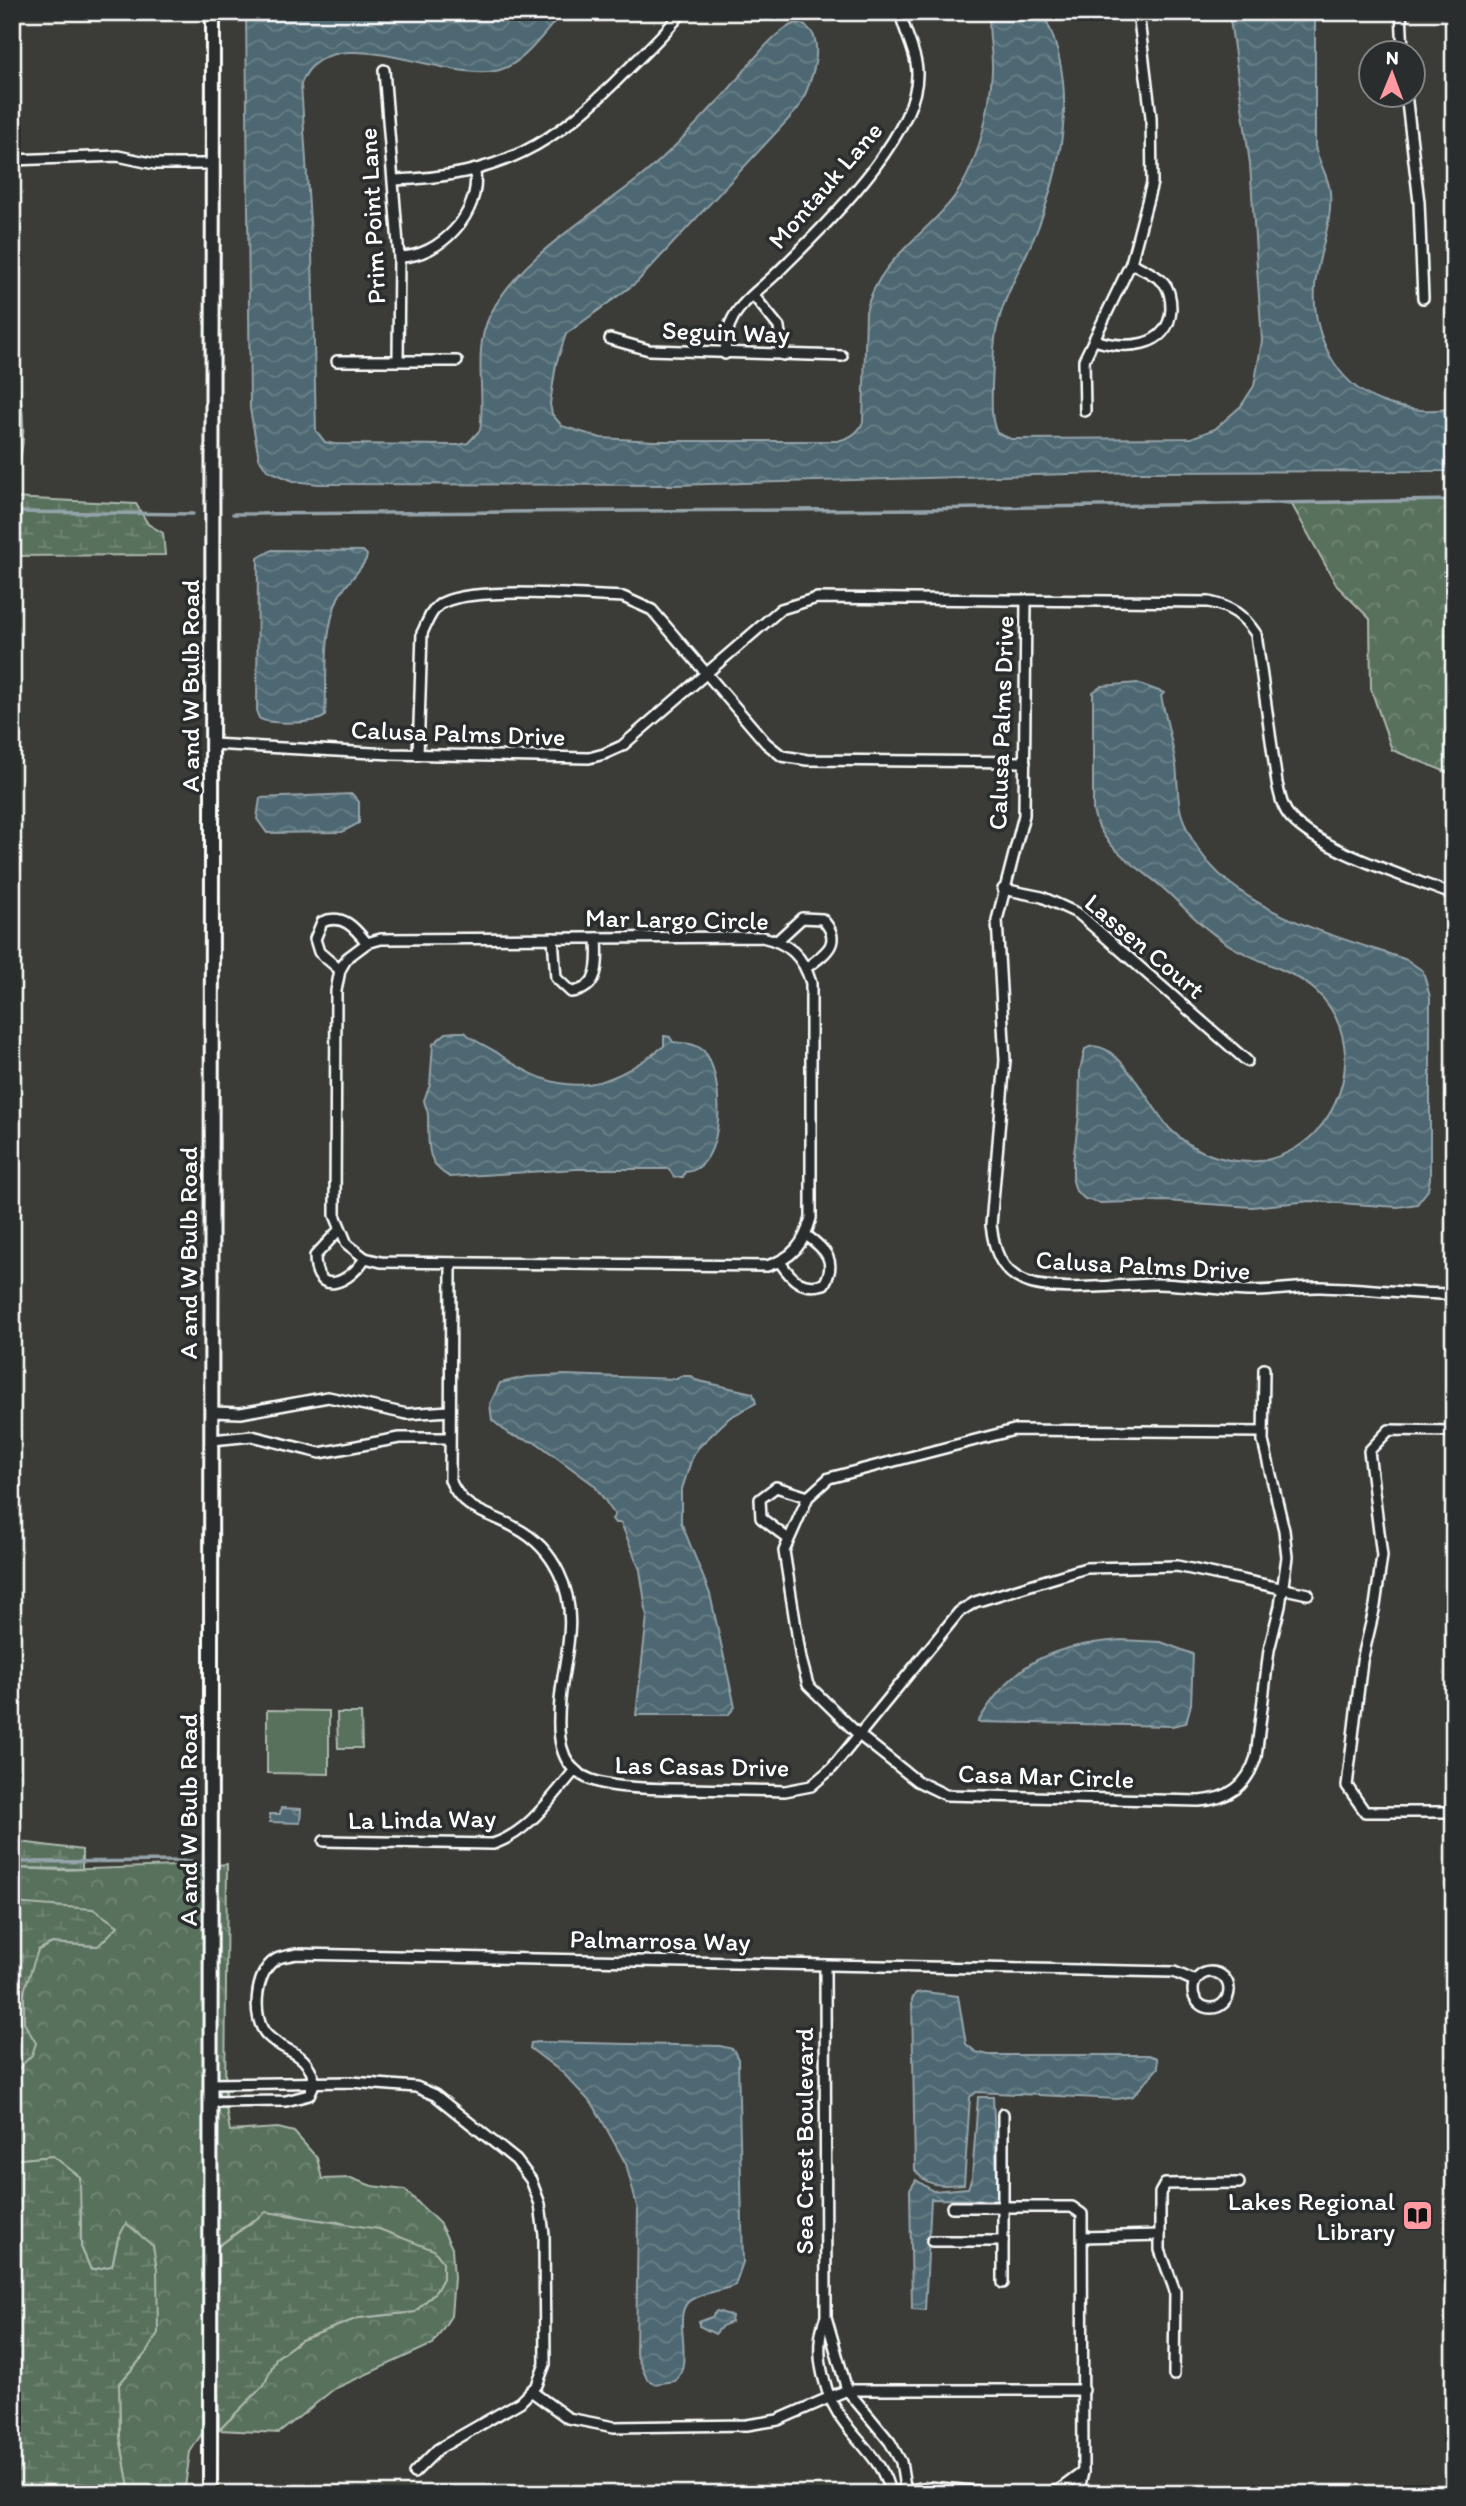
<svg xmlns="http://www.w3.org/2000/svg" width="1466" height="2506" font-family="Itim,sans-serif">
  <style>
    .forest { fill: url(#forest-crowns); stroke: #acb8ae; stroke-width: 2 }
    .wetland { fill: url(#wetland-marsh); stroke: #acb8ae; stroke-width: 2 }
    .park { fill: #59715d; stroke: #acb8ae; stroke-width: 2 }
    .water { fill: url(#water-waves); stroke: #95a4aa; stroke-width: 2 }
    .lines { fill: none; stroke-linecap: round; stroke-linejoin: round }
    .stream { stroke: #95a4aa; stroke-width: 3.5 }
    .street-casing { stroke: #fff; stroke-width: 14 }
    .secondary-casing { stroke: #fff; stroke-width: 18 }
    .street { stroke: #2a2d2e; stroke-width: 9 }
    .secondary { stroke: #2a2d2e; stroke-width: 12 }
    .labels { text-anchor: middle; stroke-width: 7; stroke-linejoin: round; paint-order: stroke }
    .street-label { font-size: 26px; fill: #fff; stroke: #2a2d2e }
    .poi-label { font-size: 26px; fill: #fff; stroke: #2a2d2e; text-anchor: end }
  </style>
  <defs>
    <pattern id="forest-crowns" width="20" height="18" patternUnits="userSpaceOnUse" patternTransform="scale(1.75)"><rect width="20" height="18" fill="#59715d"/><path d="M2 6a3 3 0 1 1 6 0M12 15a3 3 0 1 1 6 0" fill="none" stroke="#728675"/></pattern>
    <pattern id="wetland-marsh" width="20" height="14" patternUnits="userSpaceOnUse" patternTransform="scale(1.75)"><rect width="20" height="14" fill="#59715d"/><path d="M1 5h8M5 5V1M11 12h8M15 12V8" fill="none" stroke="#728675"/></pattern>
    <pattern id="water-waves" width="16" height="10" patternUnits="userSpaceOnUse" patternTransform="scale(1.75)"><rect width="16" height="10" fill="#4e6872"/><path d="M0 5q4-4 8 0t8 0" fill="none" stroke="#697f87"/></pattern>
  </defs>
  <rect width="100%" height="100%" fill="#3b3b37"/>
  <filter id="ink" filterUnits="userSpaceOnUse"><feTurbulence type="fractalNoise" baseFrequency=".0143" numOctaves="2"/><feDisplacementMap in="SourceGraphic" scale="14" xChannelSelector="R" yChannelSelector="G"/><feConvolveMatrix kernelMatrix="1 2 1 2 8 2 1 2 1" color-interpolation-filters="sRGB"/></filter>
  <g filter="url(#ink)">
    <g class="forest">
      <path d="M1454 500V775L1392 750 1371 689 1370 619 1337 586 1291 503Z"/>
      <path d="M227 1864 225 2102 230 2131 278 2128 294 2132 317 2158 322 2179 351 2178 372 2186 405 2190 440 2224 452 2248 454 2278 451 2316 433 2344 334 2389 279 2433 219 2430 264 2385 276 2358 301 2340 358 2318 415 2312 436 2291 443 2278V2262L434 2250 338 2222 309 2219 282 2212 252 2221 216 2248 217 1865Z"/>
      <path d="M205 1865 204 2430 190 2452 184 2494H130L120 2437 119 2384C132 2369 148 2354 156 2335 167 2313 129 2260 118 2239L112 2266 91 2270 81 2247V2208L53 2156 12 2160V2069L17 2070 26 1977 38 1950 52 1943 97 1946 12 1903V1868L60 1870Z"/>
    </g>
    <g class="wetland">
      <path d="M12 362C24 401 30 445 12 482Z"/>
      <path d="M12 498 136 504 148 524 163 533 165 555 12 556Z"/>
      <path d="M12 1841 82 1850V1869L12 1868Z"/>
      <path d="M12 1903 93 1909 118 1926 98 1946 52 1943 38 1950 24 1991V2023L36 2043 32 2055 17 2070 12 2069Z"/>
      <path d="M53 2156 80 2177 81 2247 91 2270 112 2266 118 2239 126 2223 153 2246 157 2269 158 2333 146 2353 119 2384 120 2437 130 2494H12V2160Z"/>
      <path d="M266 2212 379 2229 434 2250 443 2262V2278L436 2291 415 2312 358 2318 301 2340 276 2358 264 2385 219 2430 216 2248Z"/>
    </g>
    <g class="park">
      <path d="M267 1710 329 1711V1774L267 1773Z"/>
      <path d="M337 1713H361L362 1748H338Z"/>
    </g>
    <g class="water">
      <path d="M246 12 413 15 432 12H563C544 32 524 66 495 71 441 82 327 14 301 84L312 253 316 431 325 442 334 444 458 445 468 443 480 430C486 391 472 352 490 315 519 257 589 218 638 179 667 156 692 128 718 101 739 81 769 32 796 23 834 28 809 91 797 110L637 282 566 334 556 364 550 404 552 414 562 426 601 438 655 441H837C849 438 858 434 863 422L866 312C878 257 930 234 959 190 980 157 990 109 992 71 993 52 987 32 990 12H1042C1079 81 1064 158 1038 228 1024 263 1003 296 996 332 993 350 993 368 992 385 992 401 990 419 997 433L1011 439 1191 438 1215 429 1241 406 1254 386 1262 341 1250 164 1229 12H1315V146C1318 162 1329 177 1330 192 1333 225 1317 255 1315 287 1312 334 1335 383 1380 401 1401 409 1432 414 1454 407V471L1139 472 674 485 319 484 293 481 267 470 259 458 250 409Z"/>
      <path d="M272 550 363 551 367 555C367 565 344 585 338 598 322 637 328 676 325 716 317 724 268 725 259 718L257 713 258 558Z"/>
      <path d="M1137 683 1164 693 1161 696C1166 719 1172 742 1176 765 1178 781 1177 798 1181 813 1209 907 1326 932 1407 960L1423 971 1430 997V1178L1428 1190 1417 1204 1398 1207 1310 1201 1252 1207 1165 1201 1100 1203 1085 1199 1076 1191 1073 1181V1161L1079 1116 1080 1070 1085 1049C1115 1030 1153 1113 1171 1130 1190 1148 1211 1158 1237 1161 1327 1171 1382 1054 1316 991 1293 970 1263 964 1236 949 1208 934 1186 909 1163 888 1136 864 1102 849 1093 811V692L1102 686Z"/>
      <path d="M352 794 359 802V823L342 832 267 833 257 819 260 798Z"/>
      <path d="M456 1032H465C472 1041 486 1045 496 1052 561 1099 601 1094 664 1046V1036L670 1037 673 1042C685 1044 694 1042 704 1051 724 1073 728 1169 685 1172L683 1177H674L669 1169H576L450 1177C424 1164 429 1141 428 1116 428 1109 425 1107 424 1100L430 1085 433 1044 446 1033Z"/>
      <path d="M564 1375 677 1379 680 1376H692L695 1380 753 1393 756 1403 729 1418 699 1447 693 1455 681 1492V1522L710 1594 735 1707 728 1715H636L647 1616 640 1570 621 1523H615L612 1519 615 1515 594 1485 537 1443 510 1435 492 1420 490 1404 500 1383 526 1377Z"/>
      <path d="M1121 1640 1161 1642 1193 1654 1191 1704 1186 1723 1172 1726 978 1722C1014 1661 1052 1645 1121 1640Z"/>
      <path d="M281 1808 301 1809 300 1823 270 1822V1814H280Z"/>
      <path d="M924 1992 958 1996 966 2044 976 2052 989 2055H1149L1157 2058 1158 2068 1133 2096 1118 2099 976 2092 970 2097 964 2184C944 2185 928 2189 915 2170L912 1999 916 1993Z"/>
      <path d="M539 2042 720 2046 733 2049 738 2059 743 2262 735 2285C723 2291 697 2293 688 2302 672 2318 695 2361 675 2381L655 2384 647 2379 636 2354 638 2210 626 2164 594 2106 564 2074 530 2048 531 2043Z"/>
      <path d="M978 2097H993L998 2200 931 2199 925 2310 912 2309 910 2190 916 2180 933 2191 968 2188 972 2177Z"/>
      <path d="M717 2311 732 2316 731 2322 722 2326 715 2334 699 2326V2322L712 2317Z"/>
    </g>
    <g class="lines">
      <g class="stream">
        <path d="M12 512 193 514"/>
        <path d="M233 514 924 509 1454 500"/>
        <path d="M12 1862 195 1861"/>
      </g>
      <defs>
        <g id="street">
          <path d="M1401 12 1403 52"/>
          <path d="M384 70 399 257 398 360"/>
          <path d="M1406 94 1419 202 1423 298"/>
          <path d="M12 160 118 156 155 164H213"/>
          <path d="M394 180C501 176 553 146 627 70 646 51 666 33 682 12"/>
          <path d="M399 257C440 257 481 213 475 172"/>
          <path d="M754 296 779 327 783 355"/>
          <path d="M610 339 649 350 842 356"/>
          <path d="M1094 340C1123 349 1169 350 1171 309 1171 300 1170 290 1164 283 1156 274 1142 269 1131 263"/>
          <path d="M725 354C726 341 726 330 733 318 742 301 764 286 778 272 820 230 929 128 916 63 913 46 904 30 900 12"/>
          <path d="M337 361H457"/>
          <path d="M1085 411 1084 360 1131 263 1152 183 1151 117 1138 12"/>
          <path d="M1026 600 1024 815 997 920 1005 1060 991 1225C994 1248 999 1270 1024 1281 1055 1294 1122 1284 1156 1284 1187 1284 1216 1290 1247 1291 1272 1292 1296 1286 1321 1287 1365 1288 1409 1294 1454 1294"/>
          <path d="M212 744 391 754 589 758 604 754 622 746 781 609 817 598 1209 602C1232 607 1243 615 1256 634L1277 783C1280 796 1282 808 1291 818 1321 851 1411 878 1454 895"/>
          <path d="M418 755 422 633C427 623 430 612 439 605 464 585 586 596 623 597L652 610 766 743 782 756 807 760 1025 762"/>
          <path d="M1003 889 1042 897 1079 914 1247 1061"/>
          <path d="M762 937C789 943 803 956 811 983V1218C804 1244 793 1258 767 1266L381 1262 365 1258 347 1244 335 1215 336 991 340 970 347 958 367 943 381 939Z"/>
          <path d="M553 938 556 978 571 992C601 989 598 961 597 938"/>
          <path d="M777 941 802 918 822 919C844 942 826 953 806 968"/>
          <path d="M340 970 319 952 315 939 322 922C343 913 355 928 367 943"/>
          <path d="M339 1230 315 1256C315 1299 350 1283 365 1258"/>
          <path d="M780 1262C792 1280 802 1290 824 1284 838 1261 825 1249 806 1235"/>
          <path d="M451 1265 450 1480C464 1513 489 1512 516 1528 535 1538 550 1554 559 1573 576 1607 569 1642 563 1677 547 1779 576 1787 669 1789 707 1789 746 1790 785 1791L811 1786 832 1768 959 1612 975 1602 1086 1568 1177 1566 1308 1594"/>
          <path d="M212 1412 241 1413 328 1397 407 1414 449 1411"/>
          <path d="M1454 1431 1389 1430 1369 1451 1382 1556 1375 1606 1362 1661 1347 1786 1365 1812H1454"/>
          <path d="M1263 1432 1014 1430 829 1478 808 1497 784 1551 801 1659 808 1685 859 1735 917 1781 946 1795 1199 1801C1229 1799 1247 1786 1256 1757L1269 1650 1280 1606 1287 1557 1284 1530 1263 1441 1264 1369"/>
          <path d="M212 1440 252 1436 320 1453 399 1438H449"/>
          <path d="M787 1538 761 1518 760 1499 776 1487 808 1497"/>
          <path d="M324 1841 493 1844C528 1833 552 1797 575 1770"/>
          <path d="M825 1965 826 2317 847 2390 890 2442 901 2462 906 2494"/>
          <circle cx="1211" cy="1990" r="18"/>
          <path d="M315 2082C305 2048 288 2056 267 2035 251 2019 255 1972 275 1960 280 1956 290 1956 296 1954L1174 1972 1195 1981"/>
          <path d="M210 2084 351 2082 416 2087 435 2095 516 2160 531 2180 540 2204 544 2235 545 2364 537 2385 520 2402 438 2449 414 2473"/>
          <path d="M211 2102 286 2101 309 2095 315 2082"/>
          <path d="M1003 2114V2283"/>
          <path d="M952 2207H1072L1082 2214 1083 2472 1078 2494"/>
          <path d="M1083 2237 1160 2235"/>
          <path d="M932 2241H1003"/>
          <path d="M825 2319C812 2353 825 2399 847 2426 864 2448 885 2465 890 2494"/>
          <path d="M1174 2375 1175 2291 1160 2250V2193L1165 2184 1239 2183"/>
          <path d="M531 2391 568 2418 614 2427 747 2425 778 2420 847 2390H1084"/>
          <path d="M890 2493 929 2487 1007 2494"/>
          <path d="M1047 2494 1059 2490 1083 2472"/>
        </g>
        <path id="secondary" d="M210 2494 213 12"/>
      </defs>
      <use href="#street" class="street-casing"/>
      <use href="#secondary" class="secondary-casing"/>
      <use href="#street" class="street"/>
      <use href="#secondary" class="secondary"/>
    </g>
  </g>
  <defs>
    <symbol id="library-square" viewBox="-11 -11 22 22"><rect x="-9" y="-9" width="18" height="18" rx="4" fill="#ff9aa2" stroke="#2a2d2e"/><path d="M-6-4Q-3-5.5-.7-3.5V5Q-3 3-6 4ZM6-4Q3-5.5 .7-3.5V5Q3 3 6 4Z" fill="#111"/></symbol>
  </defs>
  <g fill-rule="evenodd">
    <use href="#library-square" x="1400" y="2198" width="35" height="35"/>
  </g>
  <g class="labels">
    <g class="street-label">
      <text transform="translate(825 185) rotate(-49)" y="9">Montauk Lane</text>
      <text transform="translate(372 216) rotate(-93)" y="9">Prim Point Lane</text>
      <text transform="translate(726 332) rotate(2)" y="9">Seguin Way</text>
      <text transform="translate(190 686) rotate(-90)" y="9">A and W Bulb Road</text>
      <text transform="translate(1001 723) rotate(-88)" y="9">Calusa Palms Drive</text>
      <text transform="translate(458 733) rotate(2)" y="9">Calusa Palms Drive</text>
      <text transform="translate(677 919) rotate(1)" y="9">Mar Largo Circle</text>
      <text transform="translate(1145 946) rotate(40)" y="9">Lassen Court</text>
      <text transform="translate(188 1253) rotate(-90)" y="9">A and W Bulb Road</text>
      <text transform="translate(1143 1265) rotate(3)" y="9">Calusa Palms Drive</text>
      <text transform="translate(702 1766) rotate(1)" y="9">Las Casas Drive</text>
      <text transform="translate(1046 1776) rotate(2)" y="9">Casa Mar Circle</text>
      <text transform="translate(422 1819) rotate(-1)" y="9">La Linda Way</text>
      <text transform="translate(188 1820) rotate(-90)" y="9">A and W Bulb Road</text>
      <text transform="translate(660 1940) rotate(1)" y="9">Palmarrosa Way</text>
      <text transform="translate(804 2141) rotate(-90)" y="9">Sea Crest Boulevard</text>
    </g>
    <g class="poi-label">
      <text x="1395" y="2210">Lakes Regional<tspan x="1395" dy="30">Library</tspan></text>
    </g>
  </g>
  <rect width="1466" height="2506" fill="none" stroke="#2a2d2e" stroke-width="42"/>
  <rect x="21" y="21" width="1424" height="2464" fill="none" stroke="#fff" stroke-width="2.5" filter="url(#ink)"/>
  <g transform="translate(1392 74) rotate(1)"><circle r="33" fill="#2a2d2e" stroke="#7f8182" stroke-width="2"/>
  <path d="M0-5L12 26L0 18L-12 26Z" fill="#ff9aa2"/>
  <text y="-10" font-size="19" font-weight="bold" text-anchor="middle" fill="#ffffff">N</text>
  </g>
</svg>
